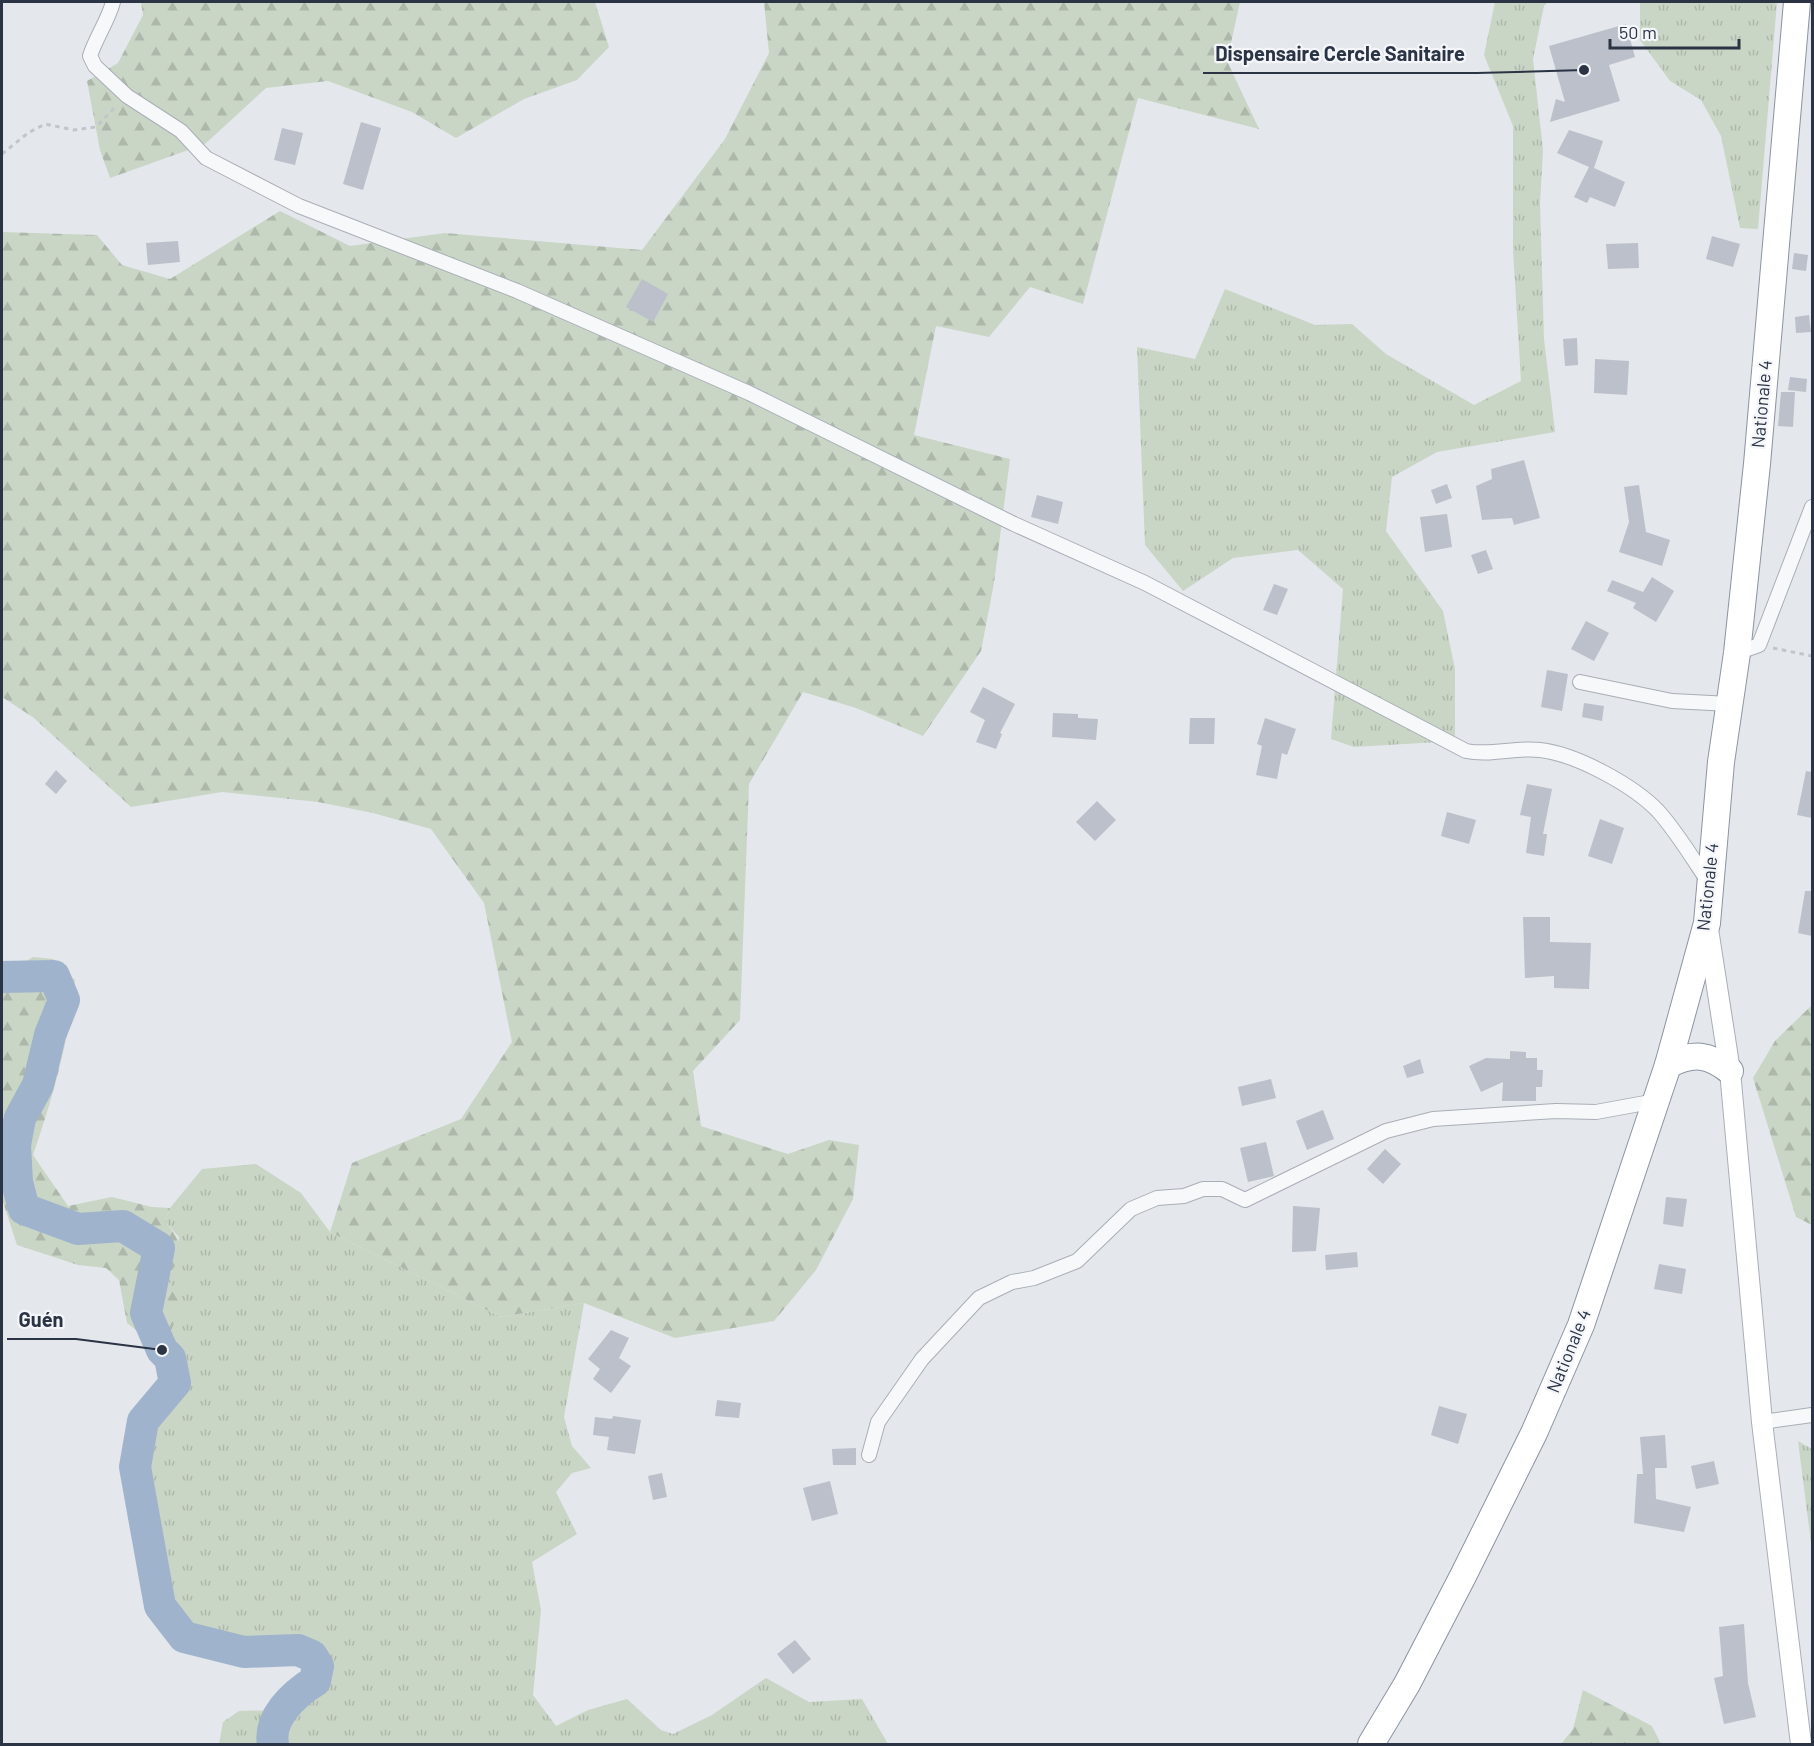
<svg xmlns="http://www.w3.org/2000/svg" width="1814" height="1746" font-family="Barlow,sans-serif">
  <style>
    .grass { fill: url(#grass-tufts) }
    .forest { fill: url(#forest-firs) }
    .lines { fill: none; stroke-linecap: round; stroke-linejoin: round }
    .river { stroke: #9fb4cc; stroke-width: 32 }
    .building { fill: #bbc0ca }
    .street-casing { stroke: #a9aeb7; stroke-width: 16 }
    .secondary-casing { stroke: #a9aeb7; stroke-width: 22 }
    .highway-casing { stroke: #8b94a3; stroke-width: 28 }
    .path { stroke: #c2c5cb; stroke-width: 3; stroke-dasharray: 4.5 4.5; stroke-linecap: butt }
    .street { stroke: #f7f8fa; stroke-width: 14 }
    .secondary { stroke: #fff; stroke-width: 20 }
    .highway { stroke: #fff; stroke-width: 26 }
    .labels { text-anchor: middle; stroke-width: 4.5; stroke-linejoin: round; paint-order: stroke }
    .street-label { font-size: 18px; fill: #2b3445; stroke: #f4f6f9 }
    .leader { fill: none; stroke: #2b3445; stroke-width: 2 }
    .callout-dot { fill: #2b3445; stroke: #f4f6f9; stroke-width: 2 }
    .callout-label { font-size: 20px; text-anchor: middle; font-weight: bold; fill: #2b3445; stroke: #f4f6f9; stroke-width: 4.5; stroke-linejoin: round; paint-order: stroke }
  </style>
  <defs>
    <pattern id="grass-tufts" width="24" height="20" patternUnits="userSpaceOnUse" patternTransform="scale(1.5)"><rect width="24" height="20" fill="#c9d6c5"/><path d="M3 7l-1-3M5 7V3M7 7l1-3M15 17l-1-3M17 17v-4M19 17l1-3" fill="none" stroke="#adb8ab"/></pattern>
    <pattern id="forest-firs" width="22" height="20" patternUnits="userSpaceOnUse" patternTransform="scale(1.5)"><rect width="22" height="20" fill="#c9d6c5"/><path d="M5 1l3.5 6h-7zM16 11l3.5 6h-7z" fill="#adb8ab"/></pattern>
  </defs>
  <rect width="100%" height="100%" fill="#e4e7ec"/>
  <g class="grass">
    <path d="M1495 2H1548L1544 6 1533 59 1543 150 1540 204 1544 339 1555 432 1437 452 1392 477 1386 531 1443 611 1455 669V741L1354 747 1331 739 1343 589 1298 550 1233 558 1183 591 1145 545 1137 347 1195 359 1225 289 1315 325 1352 324 1386 354 1474 405 1521 381 1513 250V126L1484 55Z"/>
    <path d="M1640 2H1777L1758 229 1740 228 1721 136 1701 100 1670 81 1640 40Z"/>
    <path d="M256 1164 301 1193 330 1232 501 1317 584 1303 564 1417 572 1446 591 1468 572 1473 556 1492 577 1534 532 1562 541 1610 533 1695 556 1726 588 1710 627 1699 661 1730 673 1734 712 1715 766 1678 809 1702 862 1699 888 1744H219L223 1722 239 1711 284 1710 301 1689 315 1681 318 1666 312 1656 298 1650 244 1652 184 1637 160 1606 135 1467 143 1421 175 1383 170 1358 162 1350 174 1324 166 1278 172 1271 179 1237 165 1222 170 1208 202 1169Z"/>
    <path d="M1798 1441 1812 1449V1551Z"/>
  </g>
  <g class="forest">
    <path d="M141 2H595L609 47 577 80 524 99 456 138 412 112 328 81 266 88 205 144 110 178 100 150 87 81 118 63 143 15Z"/>
    <path d="M764 2H1240L1227 61 1259 129 1138 98 1083 304 1030 287 989 337 936 326 914 435 1010 459 994 583 981 651 923 736 856 708 803 692 749 784 740 1020 693 1071 701 1126 788 1154 829 1140 859 1145 853 1199 816 1270 774 1321 675 1338 584 1303 501 1317 330 1232 352 1163 461 1119 512 1042 484 903 431 829 373 813 318 802 222 792 131 807 34 718 2 697V232L97 235 122 265 170 279 280 211 350 246 445 233 642 250 725 139 769 53Z"/>
    <path d="M33 957 53 959 75 980C69 1041 53 1097 33 1155L68 1206 112 1197 152 1207 170 1208 165 1222C184 1243 185 1256 166 1278L181 1298 174 1324 162 1350 127 1323 119 1280 106 1268 78 1265 17 1245 2 1199V976Z"/>
    <path d="M1812 1005V1225L1796 1217 1753 1078 1775 1041Z"/>
    <path d="M1583 1690 1652 1726 1661 1744H1561L1573 1729Z"/>
  </g>
  <g class="lines">
    <path class="river" d="M2 977 54 976 64 1000 50 1035 38 1085 20 1118 15 1145 17 1182 24 1209 78 1229 123 1226 159 1248 146 1313 162 1350 170 1358 175 1383 143 1421 135 1467 160 1606 184 1637 244 1652 298 1650 312 1656 318 1666 315 1681C294 1694 268 1718 273 1744"/>
  </g>
  <g class="building">
    <path d="M1626 24 1635 57 1609 65 1620 101 1550 122 1556 99 1565 102 1549 46Z"/>
    <path d="M361 122 381 128 363 190 343 184Z"/>
    <path d="M282 128 303 133 295 165 274 160Z"/>
    <path d="M1569 130 1603 141 1594 168 1625 182 1615 207 1590 197 1587 203 1574 197 1589 167 1557 153Z"/>
    <path d="M1712 236 1740 244 1733 267 1706 259Z"/>
    <path d="M178 241 180 262 148 265 146 243Z"/>
    <path d="M1638 243 1639 268 1608 269 1606 244Z"/>
    <path d="M1794 253 1808 255 1806 271 1792 269Z"/>
    <path d="M642 279 668 294 653 322 626 307Z"/>
    <path d="M1809 315 1811 332 1796 333 1795 317Z"/>
    <path d="M1577 338 1578 365 1565 366 1563 339Z"/>
    <path d="M1595 359 1629 361 1627 395 1594 393Z"/>
    <path d="M1790 377 1807 379 1806 392 1788 390Z"/>
    <path d="M1781 392H1795L1793 427 1778 426Z"/>
    <path d="M1524 460 1540 518 1514 525 1512 518 1482 520 1476 486 1492 479 1491 469Z"/>
    <path d="M1447 484 1452 498 1436 504 1431 490Z"/>
    <path d="M1639 485 1646 532 1670 540 1662 566 1619 552 1629 522 1624 487Z"/>
    <path d="M1037 495 1063 502 1058 524 1031 517Z"/>
    <path d="M1447 514 1452 547 1425 552 1420 517Z"/>
    <path d="M1486 550 1493 569 1478 574 1471 555Z"/>
    <path d="M1652 577 1674 591 1656 622 1633 608 1636 603 1607 591 1612 580 1643 592Z"/>
    <path d="M1274 584 1288 589 1277 615 1263 610Z"/>
    <path d="M1586 621 1609 633 1594 661 1571 649Z"/>
    <path d="M1547 670 1568 674 1562 711 1541 707Z"/>
    <path d="M983 687 1015 704 1000 733 1002 734 996 749 976 742 985 720 970 712Z"/>
    <path d="M1584 703 1604 706 1602 721 1582 717Z"/>
    <path d="M1053 713 1078 714V718L1098 719 1096 740 1052 737Z"/>
    <path d="M1190 718H1215L1214 744H1189Z"/>
    <path d="M1265 718 1296 729 1287 755 1282 753 1277 779 1256 775 1262 746 1257 744Z"/>
    <path d="M56 770 67 781 56 794 45 784Z"/>
    <path d="M1806 771 1812 772V818L1797 815Z"/>
    <path d="M1527 784 1552 789 1543 834H1547L1544 856 1526 853 1531 817 1520 815Z"/>
    <path d="M1097 801 1116 820 1095 841 1076 822Z"/>
    <path d="M1447 812 1476 820 1469 844 1441 836Z"/>
    <path d="M1600 819 1624 828 1612 864 1588 856Z"/>
    <path d="M1805 891H1812V936L1798 933Z"/>
    <path d="M1523 917H1550V942L1591 943 1589 989 1554 988V976L1525 978Z"/>
    <path d="M1510 1051 1526 1052V1058H1537V1070H1543L1542 1087H1536V1101H1502L1503 1082 1481 1092 1469 1066 1486 1058 1510 1059Z"/>
    <path d="M1420 1059 1424 1073 1407 1078 1403 1066Z"/>
    <path d="M1271 1079 1276 1098 1242 1106 1238 1087Z"/>
    <path d="M1323 1110 1334 1139 1307 1150 1296 1121Z"/>
    <path d="M1266 1142 1274 1176 1248 1182 1240 1148Z"/>
    <path d="M1385 1149 1401 1164 1383 1184 1367 1169Z"/>
    <path d="M1666 1197 1687 1199 1683 1227 1663 1224Z"/>
    <path d="M1293 1206 1320 1208 1316 1251 1292 1252Z"/>
    <path d="M1357 1252 1358 1267 1326 1270 1325 1255Z"/>
    <path d="M1659 1264 1686 1269 1682 1294 1654 1289Z"/>
    <path d="M611 1330 629 1338 619 1358 631 1366 611 1393 593 1379 600 1369 588 1359Z"/>
    <path d="M717 1400 741 1403 739 1418 715 1416Z"/>
    <path d="M1439 1406 1467 1414 1458 1444 1431 1435Z"/>
    <path d="M613 1416 641 1420 635 1454 607 1450 609 1437 593 1435 595 1417 612 1419Z"/>
    <path d="M1665 1435 1667 1468H1655L1656 1499 1691 1507 1684 1532 1634 1523 1637 1474H1643L1640 1437Z"/>
    <path d="M856 1448V1465H833L832 1449Z"/>
    <path d="M1714 1461 1719 1484 1696 1489 1691 1466Z"/>
    <path d="M662 1473 667 1497 653 1500 648 1476Z"/>
    <path d="M830 1481 838 1514 812 1521 803 1488Z"/>
    <path d="M1744 1624 1748 1683 1756 1717 1724 1724 1714 1678 1723 1676 1719 1627Z"/>
    <path d="M795 1640 811 1659 793 1674 777 1654Z"/>
  </g>
  <g class="lines">
    <defs>
      <g id="street">
        <path d="M113 2C108 21 96 37 90 56L95 66 127 96 181 131 206 158 299 206 517 291 749 393 1014 524 1145 583 1466 751C1491 756 1515 747 1540 750 1576 754 1633 785 1658 811 1677 832 1693 859 1709 883"/>
        <path d="M1737 653 1759 645 1812 507"/>
        <path d="M1580 682 1672 701 1730 704"/>
        <path d="M1762 1422 1812 1415"/>
        <path d="M869 1455 878 1422 922 1359 979 1298 1012 1282 1034 1278 1077 1261 1131 1209 1157 1198 1184 1196 1203 1189H1222L1245 1200 1386 1131 1433 1119 1556 1111 1596 1112 1656 1101"/>
      </g>
      <path id="secondary" d="M1708 929 1730 1071 1762 1422 1801 1744"/>
      <g id="highway">
        <path d="M1668 1065C1693 1052 1709 1054 1730 1071"/>
        <path d="M1371 1744 1407 1684 1463 1576 1534 1433 1581 1325 1668 1065 1707 923 1721 762 1737 653 1757 464 1797 2"/>
      </g>
    </defs>
    <use href="#street" class="street-casing"/>
    <use href="#secondary" class="secondary-casing"/>
    <use href="#highway" class="highway-casing"/>
    <g class="path">
      <path d="M2 154 28 133 45 124 74 130 96 127 117 105"/>
      <path d="M1773 648 1812 656"/>
    </g>
    <use href="#street" class="street"/>
    <use href="#secondary" class="secondary"/>
    <use href="#highway" class="highway"/>
  </g>
  <g class="labels">
    <g class="street-label">
      <text transform="translate(1762 404) rotate(-85)" y="6">Nationale 4</text>
      <text transform="translate(1708 887) rotate(-84)" y="6">Nationale 4</text>
      <text transform="translate(1569 1351) rotate(-68)" y="6">Nationale 4</text>
    </g>
  </g>
  <path class="leader" d="M1584 70L1477 73H1203M162 1350L76 1339H7"/>
  <g class="callout-dot">
    <circle cx="1584" cy="70" r="6"/>
    <circle cx="162" cy="1350" r="6"/>
  </g>
  <g class="callout-label">
    <text x="1340" y="61">Dispensaire Cercle Sanitaire</text>
    <text x="41" y="1327">Guén</text>
  </g>
  <rect width="1814" height="1746" fill="none" stroke="#2b3445" stroke-width="6"/>
  <path d="M1610 39v9h129v-9" fill="none" stroke="#2b3445" stroke-width="3"/>
  <text x="1619" y="39" font-size="18" fill="#2b3445" stroke="#f4f6f9" stroke-width="4.5" paint-order="stroke">50 m</text>
</svg>
